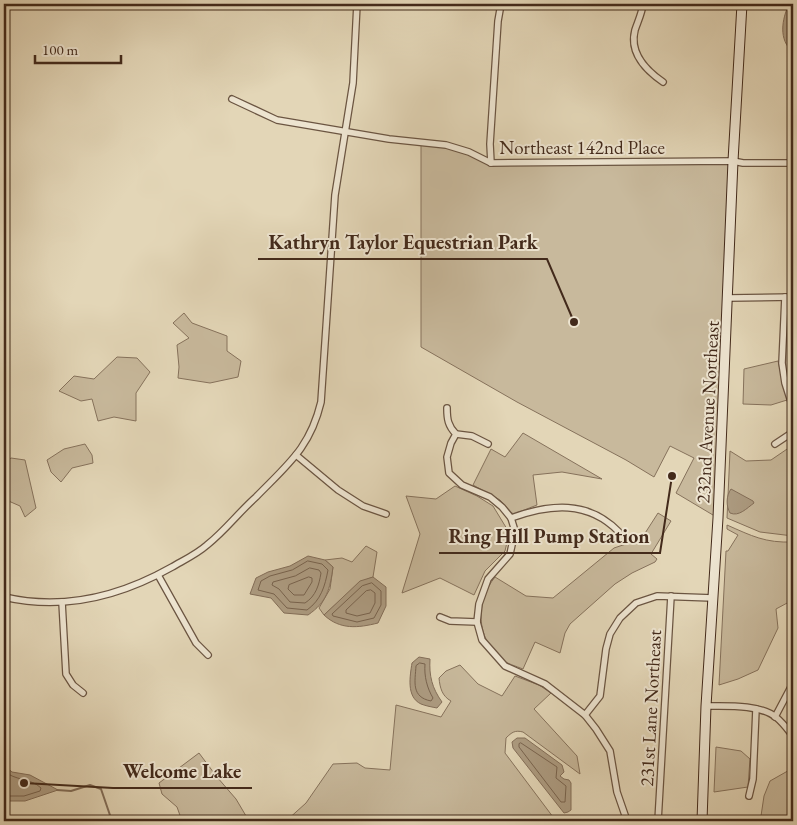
<svg xmlns="http://www.w3.org/2000/svg" width="797" height="825" font-family="'EB Garamond',serif">
  <style>
    .green { fill: #c8b99c; stroke: #86725c }
    .water { fill: #ad9c82; stroke: #836e59 }
    .lines { fill: none; stroke-linecap: round; stroke-linejoin: round }
    .shore { stroke: #78634e; stroke-width: 1 }
    .stream { stroke: #836e59; stroke-width: 2 }
    .street-casing { stroke: #6b5542; stroke-width: 8 }
    .secondary-casing { stroke: #432a1b; stroke-width: 11 }
    .street { stroke: #ede4d0; stroke-width: 5.5 }
    .secondary { stroke: #ede4d0; stroke-width: 9 }
    .labels { text-anchor: middle; stroke-width: 4; stroke-linejoin: round; paint-order: stroke }
    .street-label { font-size: 19px; fill: #432a1b; stroke: #ede4d0 }
    .leader { fill: none; stroke: #432a1b; stroke-width: 2 }
    .callout-dot { fill: #432a1b; stroke: #ede4d0; stroke-width: 2 }
    .callout-label { font-size: 20px; text-anchor: middle; font-weight: bold; fill: #432a1b; stroke: #ede4d0; stroke-width: 4; stroke-linejoin: round; paint-order: stroke }
  </style>
  <rect width="100%" height="100%" fill="#e3d6b7"/>
  <filter id="stains"><feTurbulence type="fractalNoise" baseFrequency=".004" numOctaves="4"/><feColorMatrix values="0 0 0 0 .2 0 0 0 0 .09 0 0 0 0 .02 0 0 0 .5 -.17"/></filter>
  <radialGradient id="worn" r=".72"><stop offset=".6" stop-color="#630" stop-opacity="0"/><stop offset="1" stop-color="#630" stop-opacity=".3"/></radialGradient>
  <g class="green">
    <path d="M421 142 446 145 491 163 733 161 718 518 676 493 694 458 670 446 654 477 626 460 517 402 421 347Z"/>
    <path d="M184 313 192 323 227 336V351L241 361 238 377 210 383 178 378 179 367 177 345 189 338 173 323Z"/>
    <path d="M117 357 137 358 150 372 136 393V421L114 417 98 421 92 399 81 401 59 391 74 376 94 379Z"/>
    <path d="M778 361 787 400 771 405 743 404 744 369Z"/>
    <path d="M523 433 602 479 562 472 533 475 537 505 514 514 512 513 500 500 473 485 491 449 505 457Z"/>
    <path d="M85 444 92 455 93 463 72 468 61 482 51 472 47 460 64 449Z"/>
    <path d="M793 445V536L760 532 727 518 730 451 746 461 771 460Z"/>
    <path d="M11 458 25 460 36 508 25 517 20 506 4 499V463Z"/>
    <path d="M455 486 477 496 493 506 507 529 508 538 505 551 485 571 474 595 440 578 402 593 420 534 406 496 436 499Z"/>
    <path d="M658 513 671 521 651 554 657 559 655 562 632 573 615 584 570 624 565 633 560 653 535 642 523 669C516 666 507 664 501 659 476 638 475 602 495 577L526 596 553 598 614 548 629 543 640 541Z"/>
    <path d="M727 525C752 536 765 543 793 542V606L789 602 776 609 778 628 758 670 738 679 719 685 726 551H728L738 535 727 529Z"/>
    <path d="M366 546 377 552 373 577 360 582 324 615 319 608 330 589 333 567 325 560 342 558 352 562Z"/>
    <path d="M460 665 478 684 502 696 515 676 539 685 551 693 534 709 577 756 580 774 523 732C515 730 512 732 506 738L505 753 556 821H286L306 803 333 764 357 763 365 768 390 770 396 705 441 717 451 701C442 696 440 688 439 678L446 671Z"/>
    <path d="M716 747 741 751 750 759 748 787 714 792Z"/>
    <path d="M199 753 217 777 236 799 249 821H182L177 807 162 794 159 783Z"/>
    <path d="M793 768 792 815 793 821H746L761 816 764 796 770 781Z"/>
  </g>
  <g class="water">
    <path d="M789 4H793V52C778 40 782 19 789 4Z"/>
    <path d="M731 489 753 501 754 503C747 508 739 517 730 513 726 506 726 496 731 489Z"/>
    <path d="M308 556 325 560 333 567C330 589 327 602 308 615L284 613 271 598 250 594 256 578 268 572 290 566Z"/>
    <path d="M373 577 386 587V606L378 623C358 628 340 630 324 615L360 581Z"/>
    <path d="M419 657 430 659C429 676 432 688 442 702L437 708C432 707 426 706 421 704 406 697 410 676 412 663Z"/>
    <path d="M517 738H525L562 765 564 772 560 776 564 779 569 780 571 783V810L568 812 564 813 513 748 512 742Z"/>
    <path d="M4 765 12 772 30 775 58 790 25 801H4Z"/>
  </g>
  <g class="lines">
    <g class="shore">
      <path d="M308 561 322 564 328 570C325 586 321 600 307 610L287 608 274 594 258 590 261 581 270 576 292 570Z"/>
      <path d="M310 568 319 570 321 573C319 585 316 596 305 603L290 602 279 589 272 585 273 582 295 576Z"/>
      <path d="M309 577 312 578V582L304 595H294L288 589 289 585Z"/>
      <path d="M372 583 381 591V605L374 618 357 622 333 616 332 614 362 586Z"/>
      <path d="M371 590 375 593V603L370 613 357 616 346 613V610L366 591Z"/>
      <path d="M420 663 425 664C424 676 427 688 433 698L431 701C411 697 415 682 416 666Z"/>
      <path d="M521 743 557 767 556 778 566 786 565 802H561L519 747V744Z"/>
      <path d="M4 771C15 781 31 778 41 788L40 791 24 796H4"/>
    </g>
    <path class="stream" d="M57 790 71 791 90 785 101 789 112 821"/>
    <defs>
      <g id="street">
        <path d="M643 4C642 13 638 21 635 30 629 53 647 71 663 82"/>
        <path d="M232 99 277 120 389 139 446 145 469 152 491 163 733 161 743 163H793"/>
        <path d="M491 163 490 144 498 21 501 4"/>
        <path d="M785 297 782 363 785 383 793 408"/>
        <path d="M728 298 793 297"/>
        <path d="M447 408C447 419 448 426 456 434L472 436 488 444"/>
        <path d="M456 434 451 443 447 457 449 473 462 485 490 497 502 507 511 518 515 531 510 554 488 579 479 604 477 622 482 640 505 666 545 684 585 715 596 729 610 751 617 792 626 818 630 821"/>
        <path d="M775 444 793 432"/>
        <path d="M296 455 338 490 363 506 386 514"/>
        <path d="M511 518C550 504 588 500 619 532"/>
        <path d="M158 575 196 643 208 655"/>
        <path d="M4 597C64 611 119 597 172 567 184 560 197 554 207 545 225 531 239 512 256 497 288 464 310 448 321 402L335 195 353 83 357 4"/>
        <path d="M62 602 66 674 73 685 83 693"/>
        <path d="M440 617 450 621 477 622"/>
        <path d="M706 706C726 706 761 704 777 718 783 723 788 730 793 736"/>
        <path d="M585 715 600 696 606 649 610 634 620 618 636 603 657 596 713 598"/>
        <path d="M775 717 793 683"/>
        <path d="M749 796 753 779 756 709"/>
        <path d="M658 821 671 596"/>
      </g>
      <path id="secondary" d="M702 821 706 706 718 518 733 161 742 4"/>
    </defs>
    <use href="#street" class="street-casing"/>
    <use href="#secondary" class="secondary-casing"/>
    <use href="#street" class="street"/>
    <use href="#secondary" class="secondary"/>
  </g>
  <g class="labels">
    <g class="street-label">
      <text x="582" y="154">Northeast 142nd Place</text>
      <text transform="translate(707 412) rotate(-87)" y="7">232nd Avenue Northeast</text>
      <text transform="translate(650 708) rotate(-87)" y="7">231st Lane Northeast</text>
    </g>
  </g>
  <path class="leader" d="M574 322L547 259H258M672 476L660 553H439M24 783L113 788H252"/>
  <g class="callout-dot">
    <circle cx="574" cy="322" r="5"/>
    <circle cx="672" cy="476" r="5"/>
    <circle cx="24" cy="783" r="5"/>
  </g>
  <g class="callout-label">
    <text x="403" y="249">Kathryn Taylor Equestrian Park</text>
    <text x="549" y="543">Ring Hill Pump Station</text>
    <text x="182" y="778">Welcome Lake</text>
  </g>
  <rect width="797" height="825" fill="none" stroke="#e3d6b7" stroke-width="20"/>
  <rect x="5" y="5" width="787" height="815" fill="none" stroke="#432a1b" stroke-width="2.5"/>
  <rect x="10" y="10" width="777" height="805" fill="none" stroke="#432a1b"/>
  <path d="M35 55v8h86v-8" fill="none" stroke="#432a1b" stroke-width="2.5"/>
  <text x="42" y="55" font-size="15" fill="#432a1b" stroke="#ede4d0" stroke-width="4" paint-order="stroke">100 m</text>
  <rect width="100%" height="100%" filter="url(#stains)"/>
  <rect width="100%" height="100%" fill="url(#worn)"/>
</svg>
